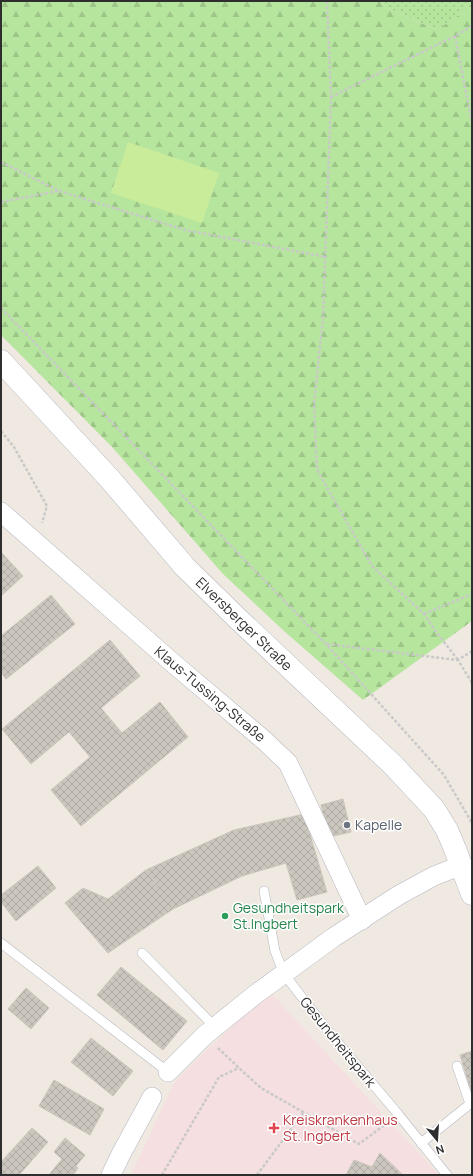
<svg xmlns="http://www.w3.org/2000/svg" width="473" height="1176" font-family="Manrope,sans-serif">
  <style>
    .medical { fill: #f5dfe0 }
    .grass { fill: url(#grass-dots) }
    .forest { fill: url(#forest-firs) }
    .pitch { fill: #c9ec9a }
    .building { fill: url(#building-cross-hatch); stroke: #cbc5ba }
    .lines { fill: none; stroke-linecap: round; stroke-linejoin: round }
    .lane-casing { stroke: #b4b7c1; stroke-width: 10 }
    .street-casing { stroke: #b4b7c1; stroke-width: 20 }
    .secondary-casing { stroke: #b4b7c1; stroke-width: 23 }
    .path { stroke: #c9c9c9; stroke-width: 2.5; stroke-dasharray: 3 2; stroke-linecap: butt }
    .lane { stroke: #fff; stroke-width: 9 }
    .street { stroke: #fff; stroke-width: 19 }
    .secondary { stroke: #fff; stroke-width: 22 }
    .worship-dot { fill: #6b7280; stroke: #fff; stroke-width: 1.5 }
    .leisure-dot { fill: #2e9e5b; stroke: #fff; stroke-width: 1.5 }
    .health-dot { fill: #e0444e; stroke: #fff; stroke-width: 1.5 }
    .labels { text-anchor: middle; stroke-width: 3; stroke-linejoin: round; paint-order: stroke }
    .street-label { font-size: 14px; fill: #2e2e2e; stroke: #fff }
    .worship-label { font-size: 14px; fill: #5b616d; stroke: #fff; text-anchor: start }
    .leisure-label { font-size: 14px; fill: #27864d; stroke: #fff; text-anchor: start }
    .health-label { font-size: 14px; fill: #be3a42; stroke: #fff; text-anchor: start }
  </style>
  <defs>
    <pattern id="grass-dots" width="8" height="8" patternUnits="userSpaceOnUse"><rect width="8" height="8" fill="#b6e59e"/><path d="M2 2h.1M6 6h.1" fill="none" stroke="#9dc588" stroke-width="1.8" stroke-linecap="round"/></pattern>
    <pattern id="forest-firs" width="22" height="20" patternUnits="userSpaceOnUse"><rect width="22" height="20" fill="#b6e59e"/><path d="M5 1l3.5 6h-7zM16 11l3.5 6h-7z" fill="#9dc588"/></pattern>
    <pattern id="building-cross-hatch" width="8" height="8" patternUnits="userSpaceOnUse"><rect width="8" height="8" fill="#cbc7bf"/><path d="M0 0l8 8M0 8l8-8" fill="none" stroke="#afaba4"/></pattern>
  </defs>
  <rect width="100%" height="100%" fill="#efe9e1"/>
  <path class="medical" d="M269 991 439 1175H131L175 1081Z"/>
  <path class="grass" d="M382 1H472V6L437 30 385 7Z"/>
  <path class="forest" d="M1 1H382L385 7 437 30 472 6V621L363 700 284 631 223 574 113 448 1 335Z"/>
  <path class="pitch" d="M128 142 219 173 202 223 111 193Z"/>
  <g class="building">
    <path d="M1 552 23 576 1 596Z"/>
    <path d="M51 595 75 624 6 679 1 672V636Z"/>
    <path d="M110 640 140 676 101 708 122 733 160 702 188 737 81 826 51 790 90 757 69 732 31 764 2 729Z"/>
    <path d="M343 799 351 832 329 837 321 805Z"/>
    <path d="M304 814 327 892 297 900 286 863 242 876 173 909 146 870 234 830Z"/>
    <path d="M38 866 56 888 16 921 1 902V895Z"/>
    <path d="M146 870 173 909 108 953 65 903 83 888 108 899Z"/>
    <path d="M121 967 187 1021 163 1050 97 995Z"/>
    <path d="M26 988 49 1008 31 1029 8 1009Z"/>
    <path d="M91 1038 133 1071 113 1096 71 1062Z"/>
    <path d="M472 1051V1094L460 1055Z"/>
    <path d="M54 1080 104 1109 90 1135 39 1106Z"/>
    <path d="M32 1128 48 1142 19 1175H1V1162Z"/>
    <path d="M65 1138 85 1155 76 1166 78 1168 73 1175H69L57 1165 62 1159 54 1152Z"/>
    <path d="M380 1153 403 1175H346L354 1160 372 1167Z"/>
    <path d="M57 1165 69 1175H49Z"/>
  </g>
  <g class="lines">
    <defs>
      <g id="lane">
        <path d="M264 891 275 951 284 974 328 1031 398 1114 447 1175"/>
        <path d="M1 943 168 1072"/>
        <path d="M142 953 215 1027"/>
        <path d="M421 1143 470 1104 457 1066"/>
      </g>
      <g id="street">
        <path d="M1 512 174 664 265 741 288 763 362 920"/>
        <path d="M168 1072 205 1035 256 994 334 937 399 895 434 876 462 865"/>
        <path d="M111 1175 121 1154 152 1097"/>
      </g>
      <path id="secondary" d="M1 361 109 478 185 567 236 617 393 765 434 809 447 830 455 849 472 894"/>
    </defs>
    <use href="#lane" class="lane-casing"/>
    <use href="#street" class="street-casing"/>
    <use href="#secondary" class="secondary-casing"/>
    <g class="path">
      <path d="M327 1 331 97 323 318 314 404 317 470 372 566 424 614 437 633 458 660"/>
      <path d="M455 36 472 123"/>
      <path d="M331 97 455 36 472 26"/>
      <path d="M1 162 59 191 185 230 326 257"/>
      <path d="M1 202 58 191"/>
      <path d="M1 308 326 644 444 775 472 823"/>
      <path d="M1 431 14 447 47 506 42 523"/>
      <path d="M424 614 472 594"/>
      <path d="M327 644 457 660"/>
      <path d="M472 651 458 660 472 683"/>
      <path d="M218 1048 239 1068 261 1088 359 1144 387 1123"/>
      <path d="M162 1175 219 1077 239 1068"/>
      <path d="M257 1175 303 1113"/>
    </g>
    <use href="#lane" class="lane"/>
    <use href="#street" class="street"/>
    <use href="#secondary" class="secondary"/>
  </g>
  <circle class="worship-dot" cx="347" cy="825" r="4"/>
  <circle class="leisure-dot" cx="225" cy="916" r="4"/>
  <path class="health-dot" d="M272 1122h4v4h4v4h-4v4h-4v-4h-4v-4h4z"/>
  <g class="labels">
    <g class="street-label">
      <text transform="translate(244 624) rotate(44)" y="5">Elversberger Straße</text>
      <text transform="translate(210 694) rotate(40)" y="5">Klaus-Tussing-Straße</text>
      <text transform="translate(338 1042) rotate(51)" y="5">Gesundheitspark</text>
    </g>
    <g class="worship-label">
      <text x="355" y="830">Kapelle</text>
    </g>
    <g class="leisure-label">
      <text x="233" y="913">Gesundheitspark<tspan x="233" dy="16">St.Ingbert</tspan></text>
    </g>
    <g class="health-label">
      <text x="283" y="1125">Kreiskrankenhaus<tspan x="283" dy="16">St. Ingbert</tspan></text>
    </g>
  </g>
  <rect width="473" height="1176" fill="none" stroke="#2e2e2e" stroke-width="4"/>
  <g transform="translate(437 1140) rotate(162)" stroke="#ffffff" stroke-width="3" paint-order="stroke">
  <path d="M0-3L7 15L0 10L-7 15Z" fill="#2e2e2e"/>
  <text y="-6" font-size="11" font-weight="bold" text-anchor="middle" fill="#2e2e2e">N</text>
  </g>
</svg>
